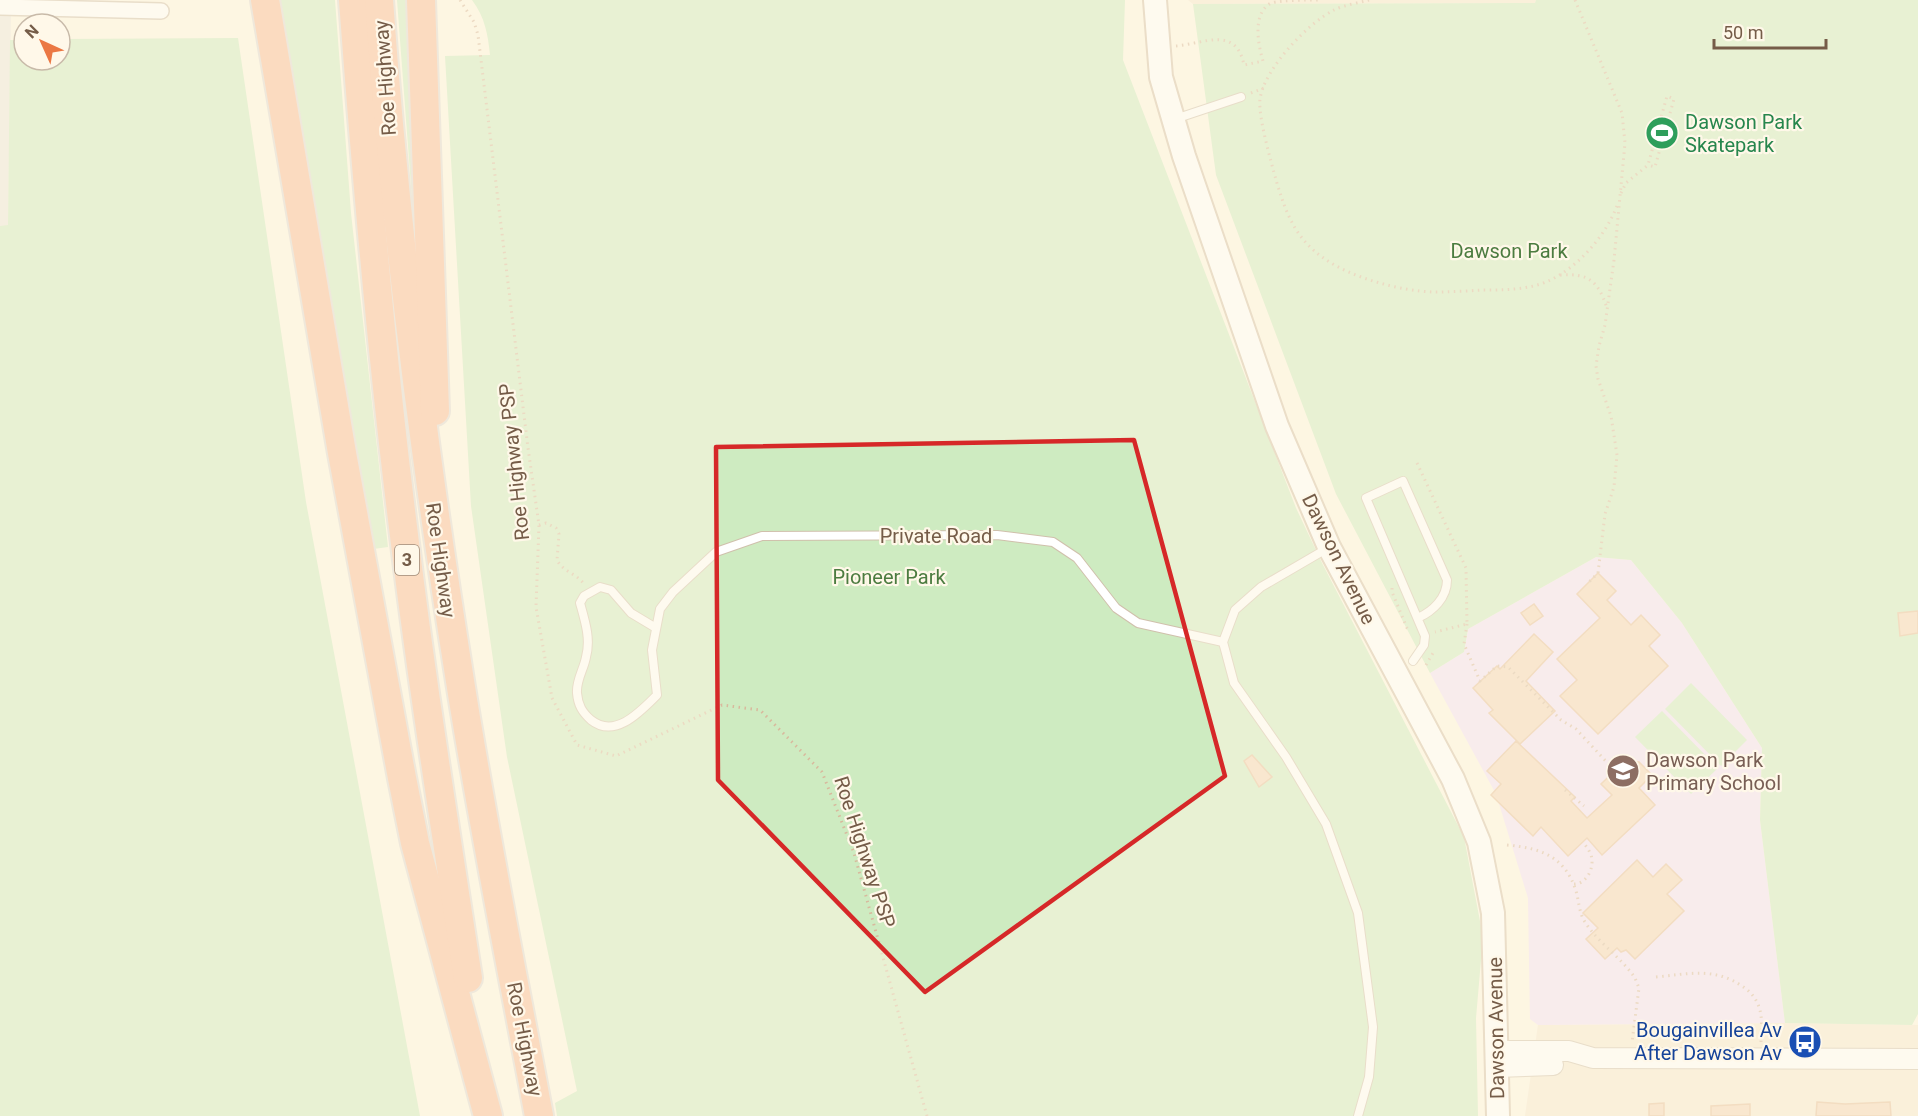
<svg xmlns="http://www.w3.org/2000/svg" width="1918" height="1116" font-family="Roboto,sans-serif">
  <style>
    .residential { fill: #f5e8d1 }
    .industrial { fill: #ece6de }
    .education { fill: #f2dff9 }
    .green { fill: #ceebc1 }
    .building { fill: #f3d6b9; stroke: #e6be99; stroke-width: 1.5 }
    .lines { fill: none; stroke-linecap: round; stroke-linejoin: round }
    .service-casing { stroke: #d0c0ac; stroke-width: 10 }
    .minor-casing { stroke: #d0c0ac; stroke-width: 18 }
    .tertiary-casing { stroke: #d0c0ac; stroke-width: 22 }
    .secondary-casing { stroke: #d4c0a9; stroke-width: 26 }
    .motorway-casing { stroke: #ded8d3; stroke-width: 32 }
    .path { stroke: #d8b99d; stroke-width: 3; stroke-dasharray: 1.5 4.5; stroke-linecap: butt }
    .service { stroke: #fff; stroke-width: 8 }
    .minor { stroke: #fff; stroke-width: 15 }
    .tertiary { stroke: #fff; stroke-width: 20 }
    .secondary { stroke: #fff; stroke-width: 22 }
    .motorway { stroke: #f9ba97; stroke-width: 28 }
    .marked { fill: none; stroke: #d62828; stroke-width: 4.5; stroke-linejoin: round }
    .labels { text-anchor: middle; stroke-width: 4.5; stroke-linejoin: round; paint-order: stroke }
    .shield { fill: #fff8e9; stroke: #9e8b78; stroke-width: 1.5 }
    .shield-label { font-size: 18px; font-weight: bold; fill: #755c48 }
    .street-label { font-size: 20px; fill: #755c48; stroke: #fff8e9 }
    .leisure-label { font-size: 20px; fill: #27864d; stroke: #fff8e9; text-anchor: start }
    .park-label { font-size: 20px; fill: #4c7c40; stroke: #fff8e9 }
    .education-label { font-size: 20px; fill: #785e54; stroke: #fff8e9; text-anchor: start }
    .transit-label { font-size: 20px; fill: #164399; stroke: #fff8e9; text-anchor: end }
  </style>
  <rect width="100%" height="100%" fill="#fdf5e2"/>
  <g class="residential">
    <path d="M1188 0H1536L1535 3 1193 4Z"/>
    <path d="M1785 1023 1918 1025V1116H1525L1538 1025Z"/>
  </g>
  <path class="industrial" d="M0 7H11L8 226H0Z"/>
  <path class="education" d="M1596 557 1631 560 1682 623 1762 748 1760 820 1785 1023 1538 1025 1530 1019 1528 898 1496 794 1430 673 1464 652 1468 629Z"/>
  <g class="green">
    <path d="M272 0H335L351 213 388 547 366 550Z"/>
    <path d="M397 0H411L414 226Z"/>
    <path d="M472 0H1125L1123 60 1296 508 1323 565 1464 837 1483 937 1476 1018 1478 1116H557L555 1103 577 1091 507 757 471 506 445 56 490 55C488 35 485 17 472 0Z"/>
    <path d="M1536 0H1918V1014L1912 1025 1785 1023 1760 820 1762 748 1682 623 1631 560 1596 557 1468 629 1464 652 1430 673 1336 494 1216 175 1193 4 1535 3Z"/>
    <path d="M238 38 306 502 420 1116H0V226L8 225 10 40H24V60H60V39Z"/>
    <path d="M1691 683 1747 740 1721 766 1665 709Z"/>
    <path d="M1662 711 1718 768 1691 794 1635 737Z"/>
  </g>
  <g class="building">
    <path d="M1598 573 1616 591 1607 600 1631 625 1641 615 1660 635 1649 646 1668 666 1598 734 1560 696 1577 680 1557 659 1600 618 1577 594Z"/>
    <path d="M1534 604 1543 616 1530 625 1521 613Z"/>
    <path d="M1918 611V633L1900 636 1898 613Z"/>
    <path d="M1534 634 1553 652 1526 681 1555 711 1520 744 1489 713 1493 710 1473 688 1497 666 1500 669Z"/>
    <path d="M1516 741 1575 797 1571 801 1587 818 1612 795 1601 784 1626 760 1639 762 1652 775 1639 788 1655 805 1602 855 1587 838 1568 856 1541 827 1533 836 1491 795 1501 784 1487 771Z"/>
    <path d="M1252 755 1272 777 1259 787 1244 761Z"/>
    <path d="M1637 860 1653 877 1666 864 1682 880 1667 894 1684 911 1635 959 1626 950 1621 952 1617 948 1605 959 1586 939 1598 928 1583 913Z"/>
    <path d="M1817 1102 1845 1104 1890 1102 1891 1116H1816Z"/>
    <path d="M1664 1103V1116H1649V1104Z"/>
    <path d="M1750 1104V1116H1711V1106Z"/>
  </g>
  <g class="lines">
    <defs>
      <g id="service">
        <path d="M1175 119 1241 97"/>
        <path d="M1328 548 1261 587 1235 610 1223 642 1234 683 1286 757 1326 824 1358 913 1373 1027 1369 1077 1358 1116"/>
        <path d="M656 628 631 613 611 590 600 587 584 596 580 603C585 621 591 639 586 657 584 669 576 680 577 693 578 705 582 712 591 720 615 739 640 712 657 695L652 650 660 609 673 592 716 552 762 536 997 535 1053 542 1077 558 1116 608 1138 623 1223 642"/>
        <path d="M1413 661 1424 645 1425 636 1366 498 1403 481 1447 580C1447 598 1433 611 1418 618"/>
      </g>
      <path id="minor" d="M0 7 161 11"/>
      <g id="tertiary">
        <path d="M1497 1051H1569L1593 1058 1918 1059"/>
        <path d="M1497 1067 1553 1065"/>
      </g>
      <path id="secondary" d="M1155 0 1161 77 1184 156 1277 426 1329 547 1453 779 1479 842 1493 913 1498 1116"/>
      <g id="motorway">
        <path d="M265 0 342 453 402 778 415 843 488 1116"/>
        <path d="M353 0C366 176 381 352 403 527 421 678 445 828 468 978"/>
        <path d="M379 0C395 228 424 455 460 681 483 827 512 971 539 1116"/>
        <path d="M421 0 435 411"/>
      </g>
    </defs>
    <use href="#service" class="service-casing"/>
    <use href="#minor" class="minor-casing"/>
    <use href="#tertiary" class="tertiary-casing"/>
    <use href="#secondary" class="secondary-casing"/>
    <use href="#motorway" class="motorway-casing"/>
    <g class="path">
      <path d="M460 0 474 22 478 35 528 448 539 525 536 607 552 698 577 745 616 756 722 705 760 710 822 772 854 853 927 1116"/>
      <path d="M1369 0C1358 3 1344 5 1334 10 1308 23 1264 69 1260 99 1258 117 1271 161 1276 180 1286 213 1295 239 1325 259 1352 278 1401 291 1433 292 1450 292 1467 291 1483 290 1504 290 1526 290 1546 282 1577 269 1607 235 1618 203"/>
      <path d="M1575 0 1622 113 1625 143 1614 260 1605 325 1599 346 1596 366 1598 379 1611 416 1617 455 1614 487 1605 514 1598 573 1588 583"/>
      <path d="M1176 46C1203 44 1236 25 1244 65L1263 61C1258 44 1252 13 1271 3 1282 0 1307 0 1320 0"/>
      <path d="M1251 93 1264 88"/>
      <path d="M1621 193 1626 183 1648 165 1667 96 1674 99 1655 167 1648 165"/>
      <path d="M1560 275C1589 273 1598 281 1607 308"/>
      <path d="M1417 463 1466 568 1467 624 1435 632"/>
      <path d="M539 525 546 523 556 528 559 534 557 560C563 572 576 573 584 584"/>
      <path d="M1392 588V592L1407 628 1410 631"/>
      <path d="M1467 624 1464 644 1480 681 1497 666 1508 667 1561 720 1576 729 1615 771"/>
      <path d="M1426 665 1433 653"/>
      <path d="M1565 790 1584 806"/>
      <path d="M1507 845C1540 848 1565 856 1576 891 1579 901 1579 913 1585 922 1598 943 1621 957 1635 978L1639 988 1632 1042"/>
      <path d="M1574 884C1587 884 1595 867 1591 855 1589 850 1586 846 1583 842"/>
      <path d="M1656 977C1688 974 1714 967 1742 986 1750 991 1756 998 1759 1007 1763 1018 1761 1032 1761 1044"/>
    </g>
    <use href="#service" class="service"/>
    <use href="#minor" class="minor"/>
    <use href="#tertiary" class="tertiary"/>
    <use href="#secondary" class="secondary"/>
    <use href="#motorway" class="motorway"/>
  </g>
  <path d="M0 0H1918V1116H0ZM1134 440 1225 776 925 992 718 780 716 447Z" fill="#fdf5e2" fill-opacity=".55" fill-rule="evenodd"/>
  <path class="marked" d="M1134 440 1225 776 925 992 718 780 716 447Z"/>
  <defs>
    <symbol id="stadium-disc" viewBox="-11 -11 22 22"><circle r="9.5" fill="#2e9e5b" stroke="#fff8e9"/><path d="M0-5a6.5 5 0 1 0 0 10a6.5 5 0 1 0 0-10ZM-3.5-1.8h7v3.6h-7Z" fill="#fff"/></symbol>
    <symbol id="school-disc" viewBox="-11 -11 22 22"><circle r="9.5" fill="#8d6e63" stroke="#fff8e9"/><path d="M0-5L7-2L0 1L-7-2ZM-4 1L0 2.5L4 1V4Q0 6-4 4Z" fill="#fff"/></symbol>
    <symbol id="bus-disc" viewBox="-11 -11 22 22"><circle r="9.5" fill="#1a4fb4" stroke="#fff8e9"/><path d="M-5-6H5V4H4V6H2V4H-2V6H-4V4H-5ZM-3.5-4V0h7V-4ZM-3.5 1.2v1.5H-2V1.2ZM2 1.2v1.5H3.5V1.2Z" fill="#fff"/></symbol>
  </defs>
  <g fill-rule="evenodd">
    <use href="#stadium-disc" x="1643" y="114" width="38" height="38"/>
    <use href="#school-disc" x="1604" y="752" width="38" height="38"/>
    <use href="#bus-disc" x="1786" y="1023" width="38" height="38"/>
  </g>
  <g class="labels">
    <rect class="shield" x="395" y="545" width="24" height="30" rx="4.5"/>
    <g class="shield-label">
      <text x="407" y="566">3</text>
    </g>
    <g class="street-label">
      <text transform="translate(385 78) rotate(-94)" y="7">Roe Highway</text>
      <text transform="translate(514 462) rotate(-96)" y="7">Roe Highway PSP</text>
      <text x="936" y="543">Private Road</text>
      <text transform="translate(1339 559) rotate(64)" y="7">Dawson Avenue</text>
      <text transform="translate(441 560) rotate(82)" y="7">Roe Highway</text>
      <text transform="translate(865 852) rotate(72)" y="7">Roe Highway PSP</text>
      <text transform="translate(1496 1028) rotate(-91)" y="7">Dawson Avenue</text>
      <text transform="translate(525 1039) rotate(79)" y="7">Roe Highway</text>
    </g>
    <g class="leisure-label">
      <text x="1685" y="129">Dawson Park<tspan x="1685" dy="23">Skatepark</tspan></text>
    </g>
    <g class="park-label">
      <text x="1509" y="258">Dawson Park</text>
      <text x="889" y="584">Pioneer Park</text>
    </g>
    <g class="education-label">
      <text x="1646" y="767">Dawson Park<tspan x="1646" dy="23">Primary School</tspan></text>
    </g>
    <g class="transit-label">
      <text x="1782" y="1037">Bougainvillea Av<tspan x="1782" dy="23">After Dawson Av</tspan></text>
    </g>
  </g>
  <g transform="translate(42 42) rotate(315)"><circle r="28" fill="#fff8e9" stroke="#c8baa9" stroke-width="1.5"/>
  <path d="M0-4.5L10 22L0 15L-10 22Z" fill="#eb7844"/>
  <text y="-9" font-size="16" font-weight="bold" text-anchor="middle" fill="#755c48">N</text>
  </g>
  <path d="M1714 39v9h112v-9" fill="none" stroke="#755c48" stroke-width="3"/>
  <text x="1723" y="39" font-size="18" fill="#755c48" stroke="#fff8e9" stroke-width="4.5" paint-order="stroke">50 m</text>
</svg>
